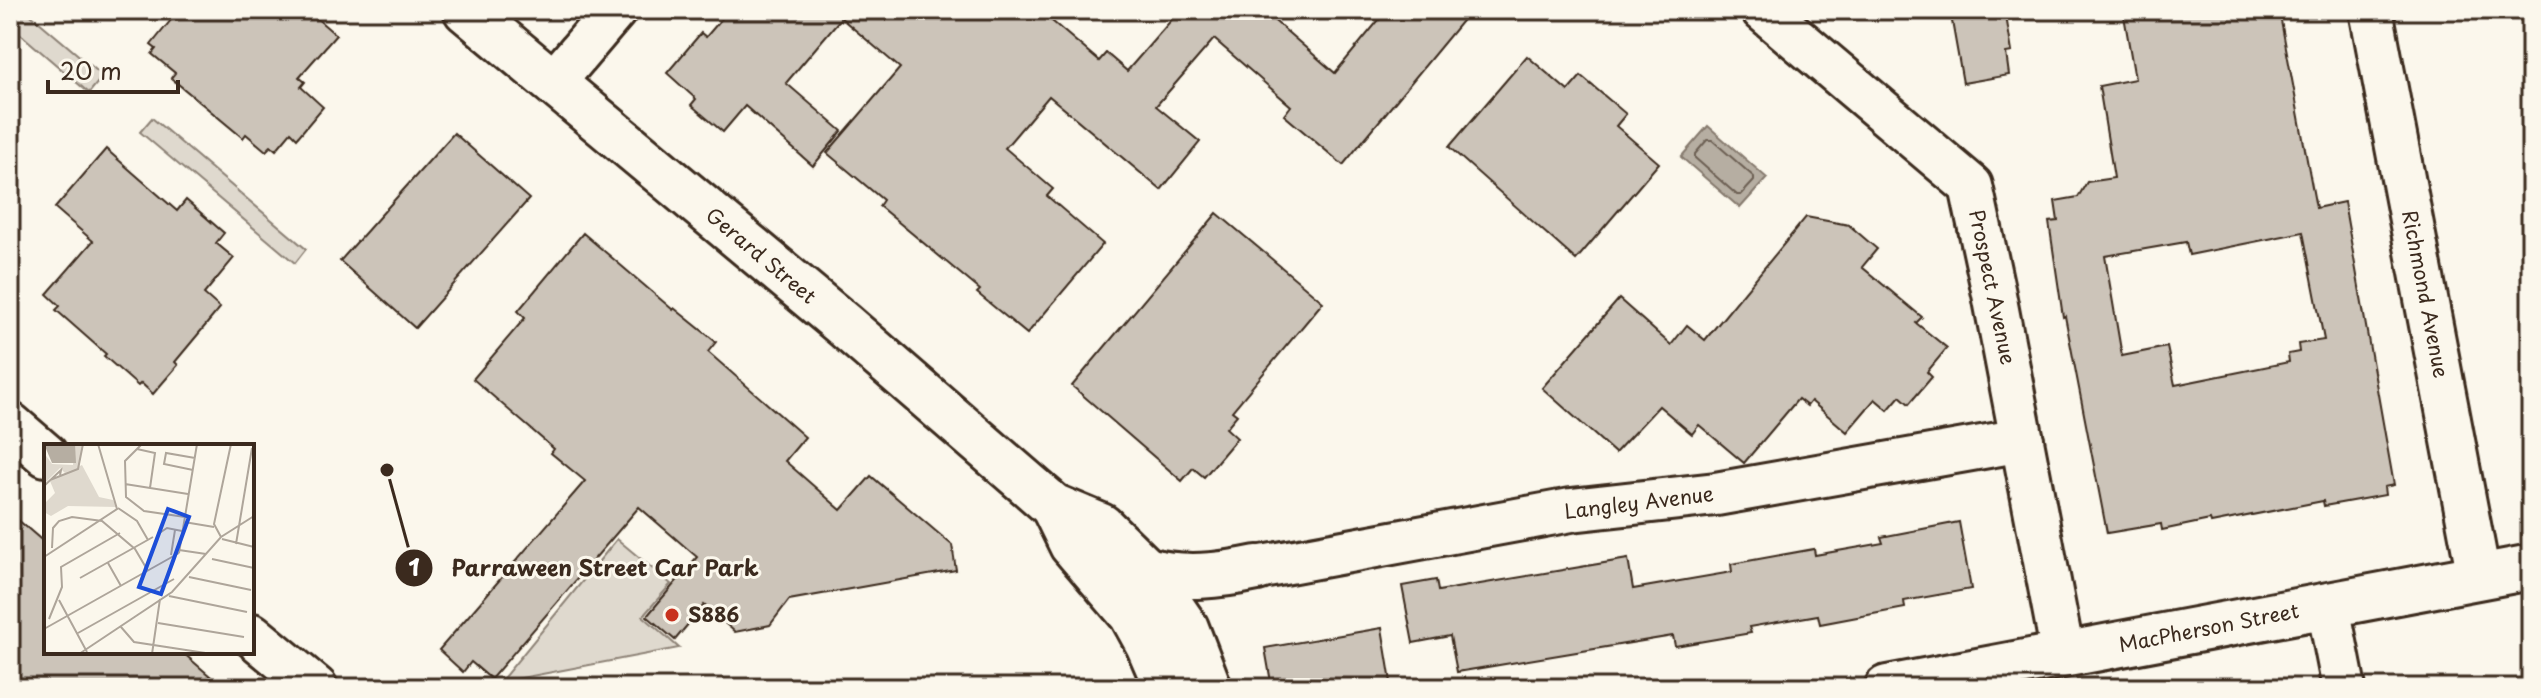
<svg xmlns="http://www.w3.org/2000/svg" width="2541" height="698" font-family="'Playpen Sans',sans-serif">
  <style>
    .green { fill: #dfd9ce; stroke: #8d8276; stroke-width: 2 }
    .water { fill: #b6aea2; stroke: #85796d; stroke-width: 2 }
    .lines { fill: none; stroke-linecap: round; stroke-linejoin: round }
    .shore { stroke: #6c5f53; stroke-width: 2 }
    .building { fill: #ccc4b9; stroke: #3b2a1e; stroke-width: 2; fill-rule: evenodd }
    .minor-casing { stroke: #3b2a1e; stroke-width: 48 }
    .secondary-casing { stroke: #3b2a1e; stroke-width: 50 }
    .minor { stroke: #fbf7ec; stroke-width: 42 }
    .secondary { stroke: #fbf7ec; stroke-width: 44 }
    .poi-dot { fill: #c8321e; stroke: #fbf7ec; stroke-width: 3 }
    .labels { text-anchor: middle; stroke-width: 6; stroke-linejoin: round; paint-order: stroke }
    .street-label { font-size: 20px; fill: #3b2a1e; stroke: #fbf7ec }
    .poi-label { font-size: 20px; font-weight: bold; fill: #3b2a1e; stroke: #fbf7ec; text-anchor: start }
    .inset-road { fill: none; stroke: #aea59a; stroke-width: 2 }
    .view { fill: #1d4ed8; fill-opacity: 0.15; stroke: #1d4ed8; stroke-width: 4 }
    .inset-edge { fill: none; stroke: #3b2a1e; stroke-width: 4 }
    .leader { fill: none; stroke: #3b2a1e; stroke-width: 3 }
    .callout-dot { fill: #3b2a1e; stroke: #fbf7ec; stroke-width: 3 }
    .mark-label { font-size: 24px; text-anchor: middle; font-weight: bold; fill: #fff }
    .callout-label { font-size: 22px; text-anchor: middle; font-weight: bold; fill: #3b2a1e; stroke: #fbf7ec; stroke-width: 6; stroke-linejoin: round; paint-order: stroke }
  </style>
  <rect width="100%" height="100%" fill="#fbf7ec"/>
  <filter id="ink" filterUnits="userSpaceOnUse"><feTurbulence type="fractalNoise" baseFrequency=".0125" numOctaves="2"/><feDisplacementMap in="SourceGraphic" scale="16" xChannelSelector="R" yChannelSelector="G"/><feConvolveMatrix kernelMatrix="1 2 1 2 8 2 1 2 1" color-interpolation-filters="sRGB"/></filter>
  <g filter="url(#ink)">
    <g class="green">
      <path d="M10 10H25L103 76 89 93 10 25Z"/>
      <path d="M152 118 306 249 295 263 140 132Z"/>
      <path d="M617 539 671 584 643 616 679 648 500 682Z"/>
    </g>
    <path class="water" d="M1708 126 1767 178 1740 208 1681 157Z"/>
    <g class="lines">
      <path class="shore" d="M1707 140H1712L1754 177V181L1741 195H1737L1695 158V154Z"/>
    </g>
    <g class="building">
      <path d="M179 10H307L336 35 299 77 305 82 301 87 323 107 297 138 291 132 276 150 271 146 266 151 246 134 243 138 171 78 175 73 152 54 156 49 151 45Z"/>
      <path d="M729 10H1039L1099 61 1106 53 1127 71 1180 10H1262L1335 73 1387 10H1471L1343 165 1284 115 1291 106 1214 39 1156 106 1200 142 1161 190 1049 96 1005 148 1053 189 1047 196 1103 244 1027 334 977 293 980 290 879 206 883 200 827 153 900 68 841 18 786 83 842 131 813 166 745 106 723 132 691 105 696 99 667 73 701 33 706 37Z"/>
      <path d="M1950 10H2005L2012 52 2006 53 2009 75 1963 83Z"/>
      <path d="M2123 10H2279L2316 208 2344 202 2394 485 2384 487 2385 495 2324 506 2323 501 2211 523 2210 520 2162 530 2161 524 2107 533 2065 316 2063 317 2049 222 2058 221 2055 201 2078 197 2087 182 2114 178 2099 86 2135 79ZM2303 232 2324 340 2298 344 2299 352 2288 354 2289 362 2175 385 2167 347 2122 356 2105 256 2186 242 2189 255Z"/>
      <path d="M1527 56 1568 91 1581 76 1626 114 1616 126 1659 163 1576 260 1449 147Z"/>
      <path d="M454 133 529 199 415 328 340 261Z"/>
      <path d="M106 149 177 211 186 200 224 233 216 243 234 258 204 294 220 308 175 362 178 365 153 394 141 383 138 386 104 356 106 354 56 310 60 306 47 294 93 241 55 208Z"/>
      <path d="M1217 213 1323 302 1232 411 1237 415 1226 428 1237 438 1204 477 1193 468 1182 481 1072 386Z"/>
      <path d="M1806 217 1849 225 1877 249 1862 267 1922 317 1916 323 1947 348 1927 372 1932 377 1909 404 1900 396 1888 410 1875 399 1847 432 1811 401 1807 406 1798 399 1744 463 1699 425 1692 434 1659 406 1615 453 1542 388 1619 299 1671 345 1687 325 1705 340Z"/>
      <path d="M583 233 673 310 674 308 716 342 708 352 805 437 785 461 841 510 871 476 952 545 956 570 789 600 770 625 735 632 704 605 675 640 647 616 697 557 639 507 491 679 471 662 463 672 439 650 585 481 551 453 554 449 473 379 525 318 518 311Z"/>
      <path d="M10 513 46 544V652H182L224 688H10Z"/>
      <path d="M1959 522 1971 589 1904 601 1905 608 1820 624 1818 615 1749 627 1751 633 1675 646 1673 636 1457 672 1450 636 1413 643 1402 586 1436 580 1438 591 1628 559 1633 589 1732 572 1731 564 1814 549 1815 555 1883 543 1881 537Z"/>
      <path d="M1382 628 1392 688H1272L1265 648Z"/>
    </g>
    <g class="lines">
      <defs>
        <g id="minor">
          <path d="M1763 10 1971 186 1994 294 2063 655"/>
          <path d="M2371 10 2479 577"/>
          <path d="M553 83 615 10"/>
          <path d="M10 424 46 455"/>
          <path d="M1257 568 1571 510 1716 494 2022 440"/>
          <path d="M2328 606 2344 688"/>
          <path d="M252 635 316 688"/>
        </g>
        <g id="secondary">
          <path d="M466 10 844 325 1053 506 1101 526 1146 570 1186 628 1209 688"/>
          <path d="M1053 506 1072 545 1132 615 1148 644 1167 688"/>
          <path d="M1146 570C1184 580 1219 576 1257 568"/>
          <path d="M1887 688 2531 567"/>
        </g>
      </defs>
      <use href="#minor" class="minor-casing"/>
      <use href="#secondary" class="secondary-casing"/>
      <use href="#minor" class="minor"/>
      <use href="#secondary" class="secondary"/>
    </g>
  </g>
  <circle class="poi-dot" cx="672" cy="615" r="8"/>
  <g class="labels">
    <g class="street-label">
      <text transform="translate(761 256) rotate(40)" y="7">Gerard Street</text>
      <text transform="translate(1992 287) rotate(78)" y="7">Prospect Avenue</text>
      <text transform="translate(2425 294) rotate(79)" y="7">Richmond Avenue</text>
      <text transform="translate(1639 503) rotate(-7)" y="7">Langley Avenue</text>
      <text transform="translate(2209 628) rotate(-11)" y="7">MacPherson Street</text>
    </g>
    <g class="poi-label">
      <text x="688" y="622">S886</text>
    </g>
  </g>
  <g transform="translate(44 444)">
    <rect width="210" height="210" fill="#fbf7ec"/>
    <path d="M31 0H39L35 23 21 29 16 24 0 40V9L8 20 29 21ZM38 21 55 53 69 56 73 63 24 62 7 72 0 68V60L11 49 6 37Z" fill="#dfd9ce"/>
    <path d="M0 0H31L32 19H8Z" fill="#b6aea2"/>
    <path class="inset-road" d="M98 0 81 17 82 53 100 67 141 73M93 5 111 9 106 44M149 26 120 20 122 9 151 14M6 36 34 25 39 0M81 40 144 50M0 42 17 26 16 31M74 64 93 77 104 96M140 78 170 83M114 90 123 84 138 87M177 93 170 80 187 0M178 95 210 103M192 100 208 4M8 104 9 84 15 77 28 73 58 77 91 105 104 127M135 106 162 110M135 109 153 0M127 111 131 86M0 113 73 65 54 0M168 115 210 124M64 119 77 142M145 133 207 146M36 134 109 93M125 152 203 168M15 156 43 208M5 175 18 143 17 123 76 89M114 179 200 193M77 183 90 198 168 210M0 185 135 109M34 189 130 135M35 210 128 148 177 93 210 72M108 210 116 155"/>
    <path class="view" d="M124 65 145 73 117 150 95 143Z"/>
    <rect width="210" height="210" class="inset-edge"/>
  </g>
  <path class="leader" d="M387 470L414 568"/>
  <g class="callout-dot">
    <circle cx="387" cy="470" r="8"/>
    <circle cx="414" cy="568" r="20"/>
  </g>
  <g class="mark-label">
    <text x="414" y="576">1</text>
  </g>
  <g class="callout-label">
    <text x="605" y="576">Parraween Street Car Park</text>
  </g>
  <rect width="2541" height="698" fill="none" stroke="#fbf7ec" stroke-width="40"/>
  <rect x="20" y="20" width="2501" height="658" fill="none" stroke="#3b2a1e" stroke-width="3" filter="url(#ink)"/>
  <path d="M48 80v12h130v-12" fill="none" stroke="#3b2a1e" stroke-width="4"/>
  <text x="60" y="80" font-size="24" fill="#3b2a1e" stroke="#fbf7ec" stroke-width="6" paint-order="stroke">20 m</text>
</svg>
